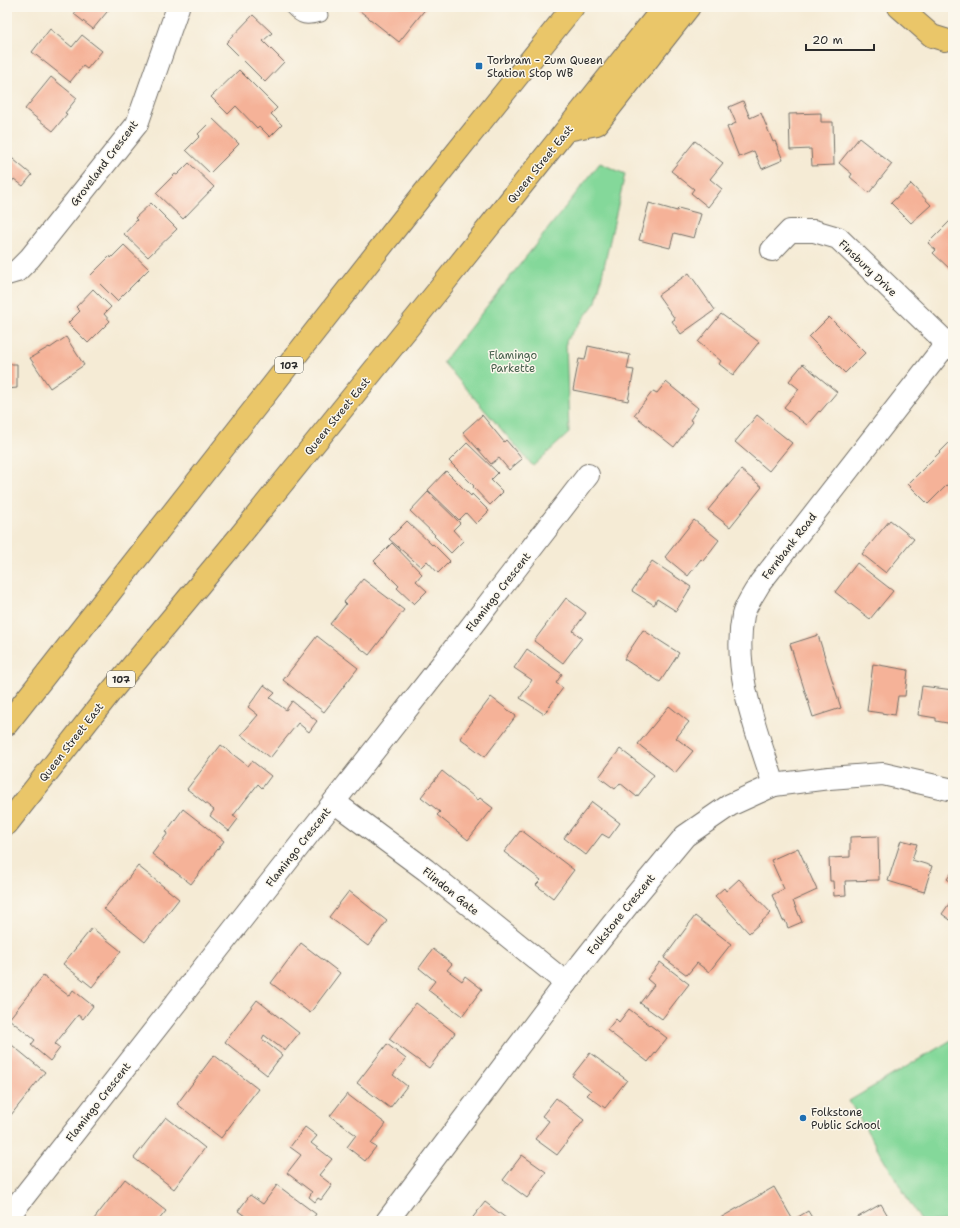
<svg xmlns="http://www.w3.org/2000/svg" width="960" height="1228" font-family="'Shantell Sans',sans-serif">
  <style>
    .green { fill: #84d89a; stroke: #588262 }
    .building { fill: #f5b298 }
    .lines { fill: none; stroke-linecap: round; stroke-linejoin: round }
    .lane-casing { stroke: #726e66; stroke-width: 15 }
    .street-casing { stroke: #726e66; stroke-width: 24 }
    .primary-casing { stroke: #726e66; stroke-width: 24 }
    .lane { stroke: #fff; stroke-width: 13 }
    .street { stroke: #fff; stroke-width: 22 }
    .primary { stroke: #eac669; stroke-width: 22 }
    .poi-dot { fill: #1f6fb2; stroke: #fbf7ec; stroke-width: 1.5 }
    .labels { text-anchor: middle; stroke-width: 3; stroke-linejoin: round; paint-order: stroke }
    .shield { fill: #fbf7ec; stroke: #696865; stroke-width: 1 }
    .shield-label { font-size: 10px; font-weight: bold; fill: #2b2b2b }
    .poi-label { font-size: 11px; fill: #2b2b2b; stroke: #fbf7ec; text-anchor: start }
    .street-label { font-size: 11px; fill: #2b2b2b; stroke: #fbf7ec }
    .park-label { font-size: 11px; fill: #465f4c; stroke: #fbf7ec }
  </style>
  <rect width="100%" height="100%" fill="#fbf7ec"/>
  <filter id="ink" filterUnits="userSpaceOnUse"><feTurbulence type="fractalNoise" baseFrequency=".025" numOctaves="2"/><feDisplacementMap in="SourceGraphic" scale="8" xChannelSelector="R" yChannelSelector="G"/><feConvolveMatrix kernelMatrix="1 2 1 2 8 2 1 2 1" color-interpolation-filters="sRGB"/></filter>
  <filter id="wash" filterUnits="userSpaceOnUse"><feTurbulence type="fractalNoise" baseFrequency=".012" numOctaves="4" result="noise"/><feDisplacementMap in="SourceGraphic" scale="16" xChannelSelector="R" yChannelSelector="G"/><feGaussianBlur stdDeviation="0.9" result="paint"/><feColorMatrix in="noise" values="0 0 0 0 0 0 0 0 0 0 0 0 0 0 0 0 0 1.4 0 .05"/><feComposite in="paint" operator="in"/></filter>
  <g filter="url(#wash)">
    <rect width="100%" height="100%" fill="#f5ebd5"/>
    <g class="green">
      <path d="M600 163 625 174 596 302 566 341 569 433 533 466 443 362Z"/>
      <path d="M953 1039V1221H921L849 1101Z"/>
    </g>
    <g id="blocks">
      <g class="building">
        <path d="M79 7H111L93 29 74 14Z"/>
        <path d="M355 7H427L399 42Z"/>
        <path d="M253 15 272 33 263 41 284 62 265 82 226 43Z"/>
        <path d="M50 29 72 47 82 35 102 51 87 69 83 66 70 82 32 52Z"/>
        <path d="M239 70 277 108 271 114 282 125 270 137 259 126 257 128 236 106 228 114 211 97Z"/>
        <path d="M51 77 77 98 65 113 67 114 53 131 25 109Z"/>
        <path d="M743 101 750 118 761 113 773 142 775 141 783 160 762 169 754 151 739 157 727 127 736 123 729 107Z"/>
        <path d="M821 113V122H833L834 165 812 166 811 149 790 150 789 114Z"/>
        <path d="M213 119 239 144 210 173 186 150 200 136 198 134Z"/>
        <path d="M859 138 892 164 869 193 850 177 852 174 839 163Z"/>
        <path d="M695 141 723 163 710 179 722 189 708 207 691 193 694 189 671 171Z"/>
        <path d="M7 154 32 175 23 186 14 179 7 188Z"/>
        <path d="M189 163 214 187 183 219 156 193 175 174 177 175Z"/>
        <path d="M911 184 931 205 911 223 891 203Z"/>
        <path d="M151 203 177 229 148 257 124 234 137 220 135 218Z"/>
        <path d="M649 203 677 211 678 208 701 214 694 238 674 233 670 248 639 240Z"/>
        <path d="M953 218V268L951 270 933 253 936 250 928 243Z"/>
        <path d="M124 245 149 269 117 301 91 275 110 256 111 258Z"/>
        <path d="M689 273 715 310 681 334 672 321 675 319 658 295Z"/>
        <path d="M93 289 111 307 104 314 110 321 88 343 68 323 80 311 76 307Z"/>
        <path d="M721 314 759 342 733 375 719 364 721 361 698 342Z"/>
        <path d="M829 317 865 353 845 373 809 337Z"/>
        <path d="M66 337 84 365 50 388 30 358 49 347 50 348Z"/>
        <path d="M588 346 630 355 627 369 634 370 628 401 573 390 579 359 585 360Z"/>
        <path d="M7 364H17V388L7 389Z"/>
        <path d="M803 364 837 392 820 412 819 411 807 425 784 407 799 389 789 381Z"/>
        <path d="M666 382 698 408 690 420 693 422 674 447 634 415 653 391 657 393Z"/>
        <path d="M482 415 504 442 506 440 522 459 509 470 499 458 491 464 463 432Z"/>
        <path d="M757 415 792 443 769 471 735 442Z"/>
        <path d="M953 439V479L928 504 908 484Z"/>
        <path d="M467 443 498 473 491 480 503 492 490 505 473 487 474 486 449 461Z"/>
        <path d="M741 470 762 487 730 527 708 510Z"/>
        <path d="M446 471 471 496 472 494 489 511 476 524 466 513 459 520 428 490Z"/>
        <path d="M428 492 460 523 453 530 463 541 451 553 434 536 435 535 410 511Z"/>
        <path d="M694 520 719 540 703 561 701 559 688 576 665 557Z"/>
        <path d="M890 520 914 539 886 573 862 554Z"/>
        <path d="M407 521 432 545 433 544 450 561 438 573 427 561 421 567 389 539Z"/>
        <path d="M392 543 422 574 416 581 427 591 414 604 397 588 399 586 374 561Z"/>
        <path d="M652 561 691 587 676 611 657 599 654 605 632 591Z"/>
        <path d="M857 563 893 591 870 619 835 592Z"/>
        <path d="M363 579 404 610 369 655 330 624 346 604 344 602Z"/>
        <path d="M566 598 586 613 573 631 582 638 563 663 534 641Z"/>
        <path d="M643 630 679 653 660 682 624 659Z"/>
        <path d="M818 635 841 708 813 717 790 644Z"/>
        <path d="M317 636 358 668 324 712 283 680Z"/>
        <path d="M527 649 562 674 556 683 563 688 544 714 520 698 532 680 514 668Z"/>
        <path d="M873 664 908 670 905 696H898L895 715 867 711Z"/>
        <path d="M264 685 275 693 270 698 286 710 292 701 317 721 309 732 298 723 270 758 241 735 258 715 248 707Z"/>
        <path d="M922 686 953 690V724L936 721V718L918 715Z"/>
        <path d="M491 697 516 716 485 757 460 738Z"/>
        <path d="M669 706 689 722 676 738 693 751 675 773 638 744Z"/>
        <path d="M221 745 248 766 252 761 271 776 262 788 258 784 233 816 238 819 229 831 210 816 214 810 187 789Z"/>
        <path d="M620 749 654 775 637 797 620 783 615 789 599 777Z"/>
        <path d="M442 771 478 800 480 798 493 808 468 840 437 815 440 812 421 797Z"/>
        <path d="M592 802 620 823 609 838 602 834 586 855 564 838Z"/>
        <path d="M183 809 224 841 191 884 152 854 168 833 166 832Z"/>
        <path d="M521 830 574 870 553 898 536 885 541 880 504 852Z"/>
        <path d="M878 836 879 880 845 881 846 895 834 896 833 881H830L829 858 850 857V837Z"/>
        <path d="M901 840 917 844 912 860 932 866 924 892 888 881Z"/>
        <path d="M798 848 817 890 793 901 802 922 788 928 785 920 783 921 772 895 784 889 771 860Z"/>
        <path d="M138 866 179 899 145 942 104 909Z"/>
        <path d="M953 871V883L947 879Z"/>
        <path d="M739 879 771 913 749 933 715 896 724 888 726 891Z"/>
        <path d="M349 891 387 921 368 946 329 917Z"/>
        <path d="M953 898V922L942 914Z"/>
        <path d="M695 916 731 944 709 972 697 963 687 975 664 958Z"/>
        <path d="M92 928 121 951 92 987 63 964Z"/>
        <path d="M301 943 340 973 310 1013 271 983Z"/>
        <path d="M433 949 452 964 447 970 462 981 465 976 482 989 462 1016 428 990 435 981 419 968Z"/>
        <path d="M660 962 689 984 662 1019 640 1003 654 985 647 979Z"/>
        <path d="M43 976 69 996 73 990 93 1006 83 1019 78 1015 55 1044 60 1048 50 1061 31 1045 35 1040 9 1019Z"/>
        <path d="M257 1000 299 1033 285 1051 264 1035 262 1039 282 1055 267 1075 225 1042Z"/>
        <path d="M416 1003 455 1033 429 1068 389 1039Z"/>
        <path d="M629 1009 667 1038 648 1062 607 1030 616 1019 619 1022Z"/>
        <path d="M7 1041 45 1072 11 1115 7 1112Z"/>
        <path d="M387 1044 406 1059 393 1075 407 1086 390 1108 357 1083Z"/>
        <path d="M590 1053 627 1080 605 1108 587 1095 591 1091 572 1076Z"/>
        <path d="M214 1055 258 1089 221 1138 177 1104Z"/>
        <path d="M347 1094 386 1124 371 1144 376 1147 365 1161 347 1147 356 1135 330 1116Z"/>
        <path d="M556 1098 584 1120 557 1155 535 1139 549 1121 542 1116Z"/>
        <path d="M166 1117 205 1148 174 1189 134 1158Z"/>
        <path d="M305 1127 317 1136 311 1143 332 1159 319 1175 332 1185 321 1200 318 1198 315 1202 309 1197 312 1192 287 1173 301 1155 290 1147Z"/>
        <path d="M522 1155 546 1172 527 1198 503 1180Z"/>
        <path d="M125 1179 166 1211 158 1221H96L94 1219Z"/>
        <path d="M277 1185 316 1214 311 1221H279L273 1217 269 1221H252L238 1211 250 1195 263 1204Z"/>
        <path d="M774 1187 793 1220 808 1211 814 1221H715Z"/>
        <path d="M485 1202 507 1219 505 1221H470Z"/>
        <path d="M881 1204 891 1221H851Z"/>
      </g>
    </g>
  </g>
  <g filter="url(#ink)">
    <use href="#blocks" fill-opacity="0" stroke="#726e66" stroke-width="1"/>
    <g class="lines">
      <defs>
        <path id="lane" d="M291 7C302 19 306 19 321 15"/>
        <g id="street">
          <path d="M772 250 790 231H814L838 238 953 349"/>
          <path d="M7 274 17 271 30 258 137 124 178 7"/>
          <path d="M774 785C757 731 732 673 743 615 745 606 755 592 760 583L947 343"/>
          <path d="M334 802 426 870 566 983"/>
          <path d="M7 1218 446 659 588 475"/>
          <path d="M387 1221 566 983 631 901 685 836 730 805 774 785 829 778 883 774 953 790"/>
        </g>
        <g id="primary">
          <path d="M899 7 932 36 945 40"/>
          <path d="M567 130 597 124 689 7"/>
          <path d="M7 724 403 219 573 7"/>
          <path d="M7 824 109 694 239 537 441 287 664 7"/>
        </g>
      </defs>
      <use href="#lane" class="lane-casing"/>
      <use href="#street" class="street-casing"/>
      <use href="#primary" class="primary-casing"/>
      <use href="#lane" class="lane"/>
      <use href="#street" class="street"/>
      <use href="#primary" class="primary"/>
    </g>
  </g>
  <g class="poi-dot">
    <rect x="475" y="62" width="8" height="8" rx="2"/>
    <circle cx="803" cy="1118" r="4"/>
  </g>
  <g class="labels">
    <g class="shield">
      <rect x="275" y="357" width="28" height="16" rx="3"/>
      <rect x="107" y="671" width="28" height="16" rx="3"/>
    </g>
    <g class="shield-label">
      <text x="289" y="369">107</text>
      <text x="121" y="683">107</text>
    </g>
    <g class="poi-label">
      <text x="487" y="64">Torbram - Zum Queen<tspan x="487" dy="13">Station Stop WB</tspan></text>
      <text x="811" y="1116">Folkstone<tspan x="811" dy="13">Public School</tspan></text>
    </g>
    <g class="street-label">
      <text transform="translate(104 163) rotate(-53)" y="4">Groveland Crescent</text>
      <text transform="translate(540 164) rotate(-51)" y="4">Queen Street East</text>
      <text transform="translate(868 268) rotate(44)" y="4">Finsbury Drive</text>
      <text transform="translate(337 416) rotate(-51)" y="4">Queen Street East</text>
      <text transform="translate(789 546) rotate(-52)" y="4">Fernbank Road</text>
      <text transform="translate(498 592) rotate(-52)" y="4">Flamingo Crescent</text>
      <text transform="translate(71 742) rotate(-52)" y="4">Queen Street East</text>
      <text transform="translate(298 847) rotate(-52)" y="4">Flamingo Crescent</text>
      <text transform="translate(451 891) rotate(39)" y="4">Flindon Gate</text>
      <text transform="translate(621 914) rotate(-51)" y="4">Folkstone Crescent</text>
      <text transform="translate(98 1102) rotate(-52)" y="4">Flamingo Crescent</text>
    </g>
    <g class="park-label">
      <text x="513" y="359">Flamingo<tspan x="513" dy="13">Parkette</tspan></text>
    </g>
  </g>
  <rect width="960" height="1228" fill="none" stroke="#fbf7ec" stroke-width="24"/>
  <path d="M806 44v6h68v-6" fill="none" stroke="#2b2b2b" stroke-width="2"/>
  <text x="812" y="44" font-size="12" fill="#2b2b2b" stroke="#fbf7ec" stroke-width="3" paint-order="stroke">20 m</text>
</svg>
